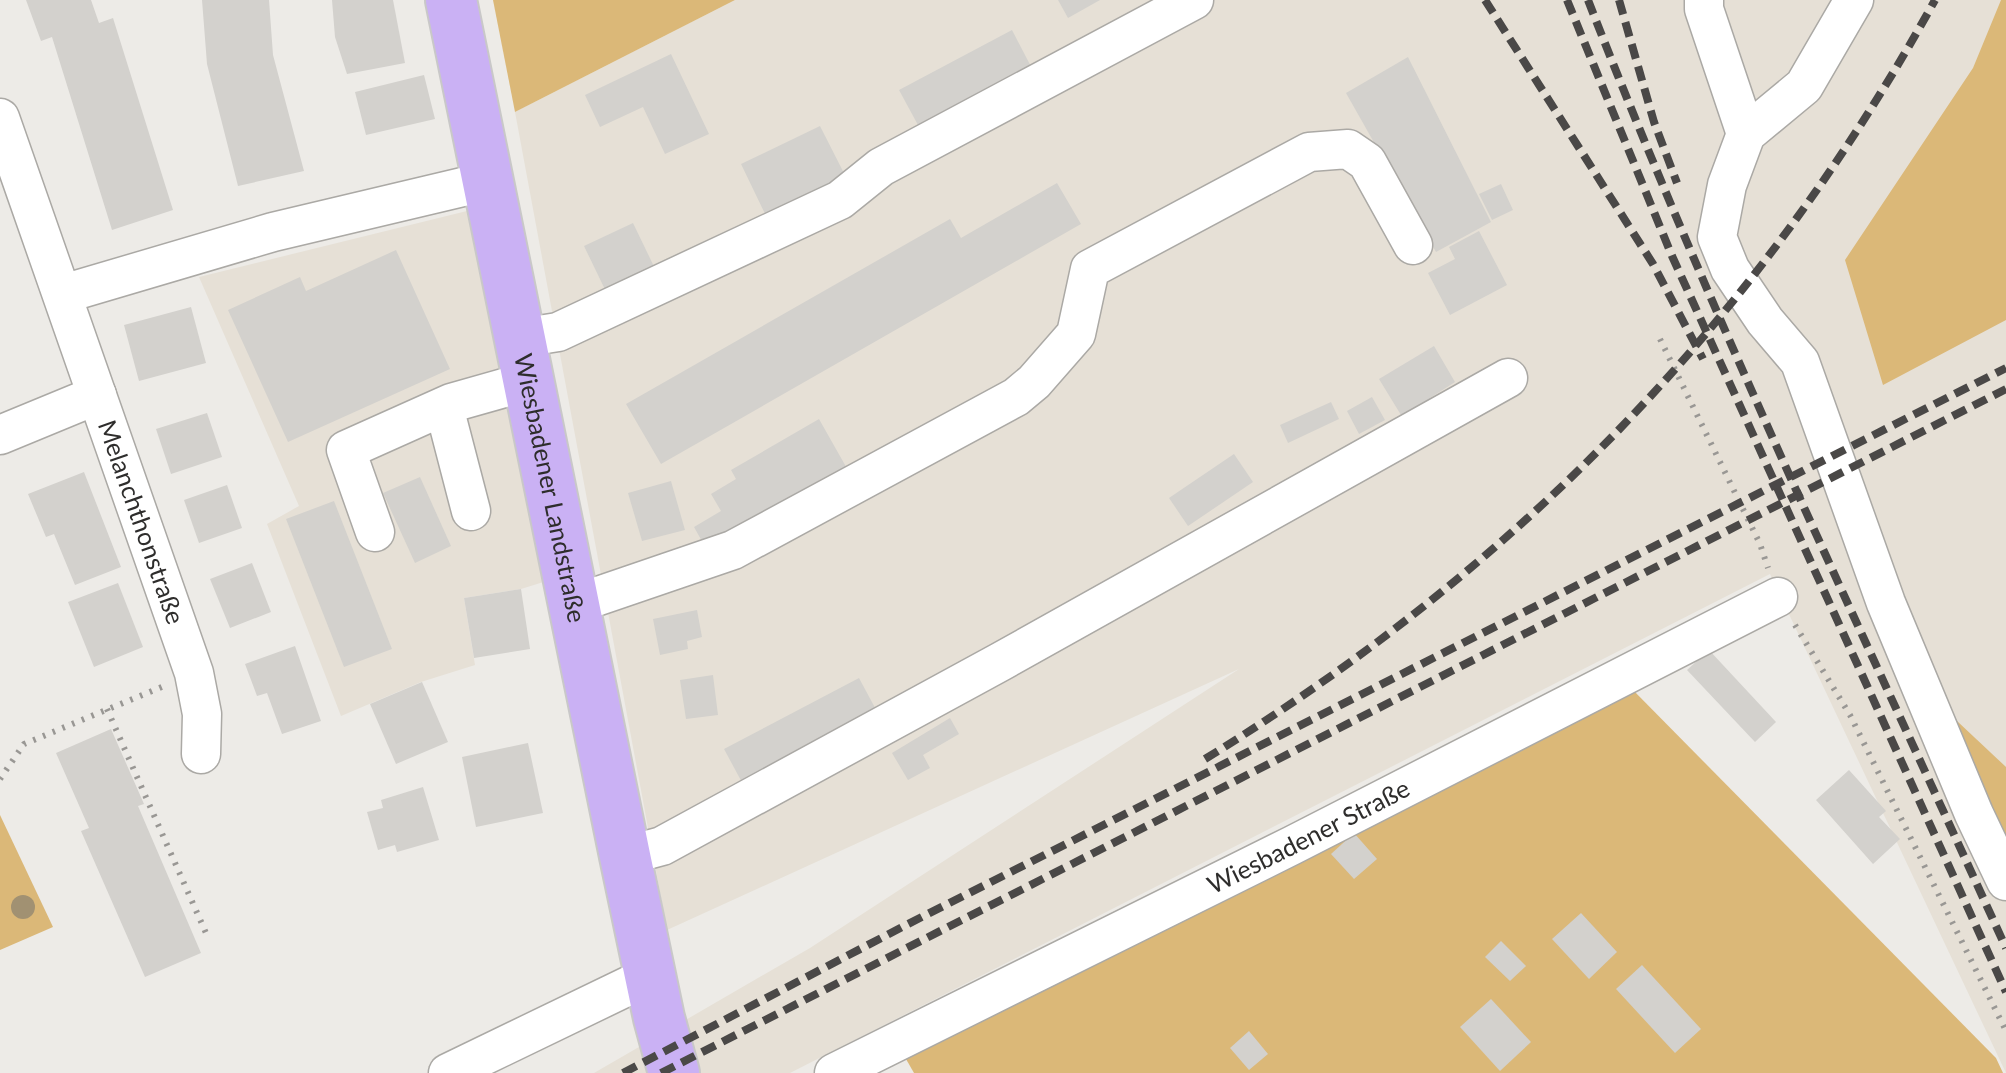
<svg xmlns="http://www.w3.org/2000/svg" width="2006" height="1073" font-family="Lato,sans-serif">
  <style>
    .built { fill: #e6e0d6 }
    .green { fill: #dbb878 }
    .building { fill: #d3d1cd }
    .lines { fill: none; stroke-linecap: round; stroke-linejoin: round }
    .minor-casing { stroke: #aba9a5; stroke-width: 41 }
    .major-casing { stroke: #c9c8c8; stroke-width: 54 }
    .path { stroke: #999794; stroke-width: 6; stroke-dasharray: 2.5 8; stroke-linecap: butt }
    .minor { stroke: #fff; stroke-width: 38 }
    .major { stroke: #cab1f4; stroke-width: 50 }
    .rail { stroke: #4a4847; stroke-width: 8; stroke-dasharray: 15 8; stroke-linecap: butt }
    .tree { fill: #a19172 }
    .labels { text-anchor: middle; stroke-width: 8; stroke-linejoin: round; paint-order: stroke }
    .street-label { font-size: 25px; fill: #2e2d2c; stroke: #edebe7 }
  </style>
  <rect width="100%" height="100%" fill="#edebe7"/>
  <g class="built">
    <path d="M735 0H2006V1073L1770 574 790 1073H594L810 948 1239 669 667 930 515 112Z"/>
    <path d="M471 210 553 579 521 589 464 598 475 665 421 682 341 716 267 524 299 506 199 277Z"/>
  </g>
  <g class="green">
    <path d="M493 0H735L515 112Z"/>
    <path d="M2001 0H2006V320L1883 385 1845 260 1973 68Z"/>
    <path d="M1631 688 1996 1058 2003 1073H914L906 1059Z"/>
    <path d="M1925 691 2006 767V866Z"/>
    <path d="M0 815 53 927 0 950Z"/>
  </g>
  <g class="building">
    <path d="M26 0H91L99 23 113 18 173 210 112 230 52 37 41 41Z"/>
    <path d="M202 0H269L273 55 304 171 238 186 207 64Z"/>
    <path d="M332 0H393L405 63 347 74 335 37Z"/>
    <path d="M1058 0H1100L1068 18Z"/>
    <path d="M1012 30 1037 78 925 138 899 90Z"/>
    <path d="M671 54 709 134 665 154 643 107 600 127 585 95Z"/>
    <path d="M1408 57 1491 222 1436 252 1346 93Z"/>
    <path d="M424 75 435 119 366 135 355 92Z"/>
    <path d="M820 126 849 183 769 222 741 164Z"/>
    <path d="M1057 183 1081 224 661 464 626 404 950 219 961 238Z"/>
    <path d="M1501 184 1513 210 1492 220 1479 194Z"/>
    <path d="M633 223 661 281 612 304 584 246Z"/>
    <path d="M1479 231 1507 285 1450 315 1428 273 1455 259 1449 247Z"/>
    <path d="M396 250 450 369 288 442 228 310 300 277 306 291Z"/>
    <path d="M191 307 206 363 139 381 124 325Z"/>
    <path d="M1434 346 1455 382 1430 398 1435 406 1416 418 1411 409 1401 415 1379 379Z"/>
    <path d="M1372 397 1385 420 1359 434 1347 411Z"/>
    <path d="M1331 402 1339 419 1288 443 1280 425Z"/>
    <path d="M207 413 222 457 171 474 156 429Z"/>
    <path d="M819 419 849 472 708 552 694 527 721 511 711 494 736 479 731 470Z"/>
    <path d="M1234 454 1253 482 1188 526 1169 498Z"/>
    <path d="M84 472 121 567 75 585 54 534 46 537 28 494Z"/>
    <path d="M420 477 451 546 415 563 383 493Z"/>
    <path d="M671 481 685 530 642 541 628 493Z"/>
    <path d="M227 485 242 528 199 543 184 500Z"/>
    <path d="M334 501 392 649 344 667 286 519Z"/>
    <path d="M252 563 271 612 230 628 210 579Z"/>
    <path d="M118 583 143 647 94 667 68 602Z"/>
    <path d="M521 589 530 649 474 658 464 598Z"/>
    <path d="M697 610 702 637 687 641 688 649 660 655 653 619Z"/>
    <path d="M295 646 321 721 282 734 267 693 257 696 245 664Z"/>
    <path d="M1709 650 1776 722 1755 742 1687 670Z"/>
    <path d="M713 675 718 715 686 719 680 680Z"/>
    <path d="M859 678 880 717 745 788 724 749Z"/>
    <path d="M422 682 448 742 396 764 370 704Z"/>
    <path d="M950 718 959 734 923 755 930 768 908 780 892 753Z"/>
    <path d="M111 729 144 804 138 806 201 953 145 977 81 831 89 828 56 753Z"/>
    <path d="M528 743 543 813 476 827 462 757Z"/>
    <path d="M1849 770 1886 811 1879 817 1900 839 1873 864 1816 800Z"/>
    <path d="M423 787 439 840 397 852 395 845 378 850 367 812 383 808 381 800Z"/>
    <path d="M1354 833 1377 859 1354 879 1331 854Z"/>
    <path d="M1581 913 1617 952 1589 979 1552 939Z"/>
    <path d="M1501 941 1526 966 1510 981 1485 957Z"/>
    <path d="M1642 965 1701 1029 1675 1053 1616 989Z"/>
    <path d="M1491 999 1531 1042 1500 1071 1460 1027Z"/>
    <path d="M1249 1031 1268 1054 1249 1070 1230 1048Z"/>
  </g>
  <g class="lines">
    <defs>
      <g id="minor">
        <path d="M1704 0V9L1746 134"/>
        <path d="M1854 0 1804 86 1746 134 1727 185 1717 237 1730 269 1765 321 1800 362 1886 603 1974 814 2006 881"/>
        <path id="s1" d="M0 118 194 673 202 714 201 754"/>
        <path d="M63 294 273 232 488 181"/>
        <path d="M520 338 558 332 840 200 881 167 1194 0"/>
        <path d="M444 407 471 511"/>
        <path d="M0 435 97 395"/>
        <path d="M375 532 346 450 451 403 529 381"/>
        <path d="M575 604 733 550 1016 397 1034 382 1076 334 1090 269 1309 152 1348 149 1367 162 1413 245"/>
        <path d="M625 856 662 846 1000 662 1508 378"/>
        <path d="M448 1073 651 975"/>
        <path id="s2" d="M834 1073 1293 845 1778 597"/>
      </g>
      <g id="major">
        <path id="s3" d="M451 0 625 856 659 1018 674 1073"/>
      </g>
    </defs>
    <use href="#minor" class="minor-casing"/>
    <use href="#major" class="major-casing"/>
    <g class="path">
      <path d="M1660 339 1760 544 1768 568"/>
      <path d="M1795 625 1850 715 2006 1031"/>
      <path d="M107 709 206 933"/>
      <path d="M0 779 24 744 164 686"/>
    </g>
    <use href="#minor" class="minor"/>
    <use href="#major" class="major"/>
    <g class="rail">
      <path d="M1485 0 1653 264 1703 359"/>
      <path d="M1567 0 1672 256 2006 992"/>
      <path d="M1588 0C1713 322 1863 634 2006 948"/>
      <path d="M1619 0 1654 122 1677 183"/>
      <path d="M1205 759C1516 568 1759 320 1935 0"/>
      <path d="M623 1073 908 924 2006 368"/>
      <path d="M661 1073 2006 389"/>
    </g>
  </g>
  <circle class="tree" cx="23" cy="907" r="12"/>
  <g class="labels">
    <g class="street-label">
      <text dy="9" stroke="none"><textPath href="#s3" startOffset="498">Wiesbadener Landstraße</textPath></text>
      <text dy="9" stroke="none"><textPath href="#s1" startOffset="428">Melanchthonstraße</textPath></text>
      <text dy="9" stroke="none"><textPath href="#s2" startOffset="530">Wiesbadener Straße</textPath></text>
    </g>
  </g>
</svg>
